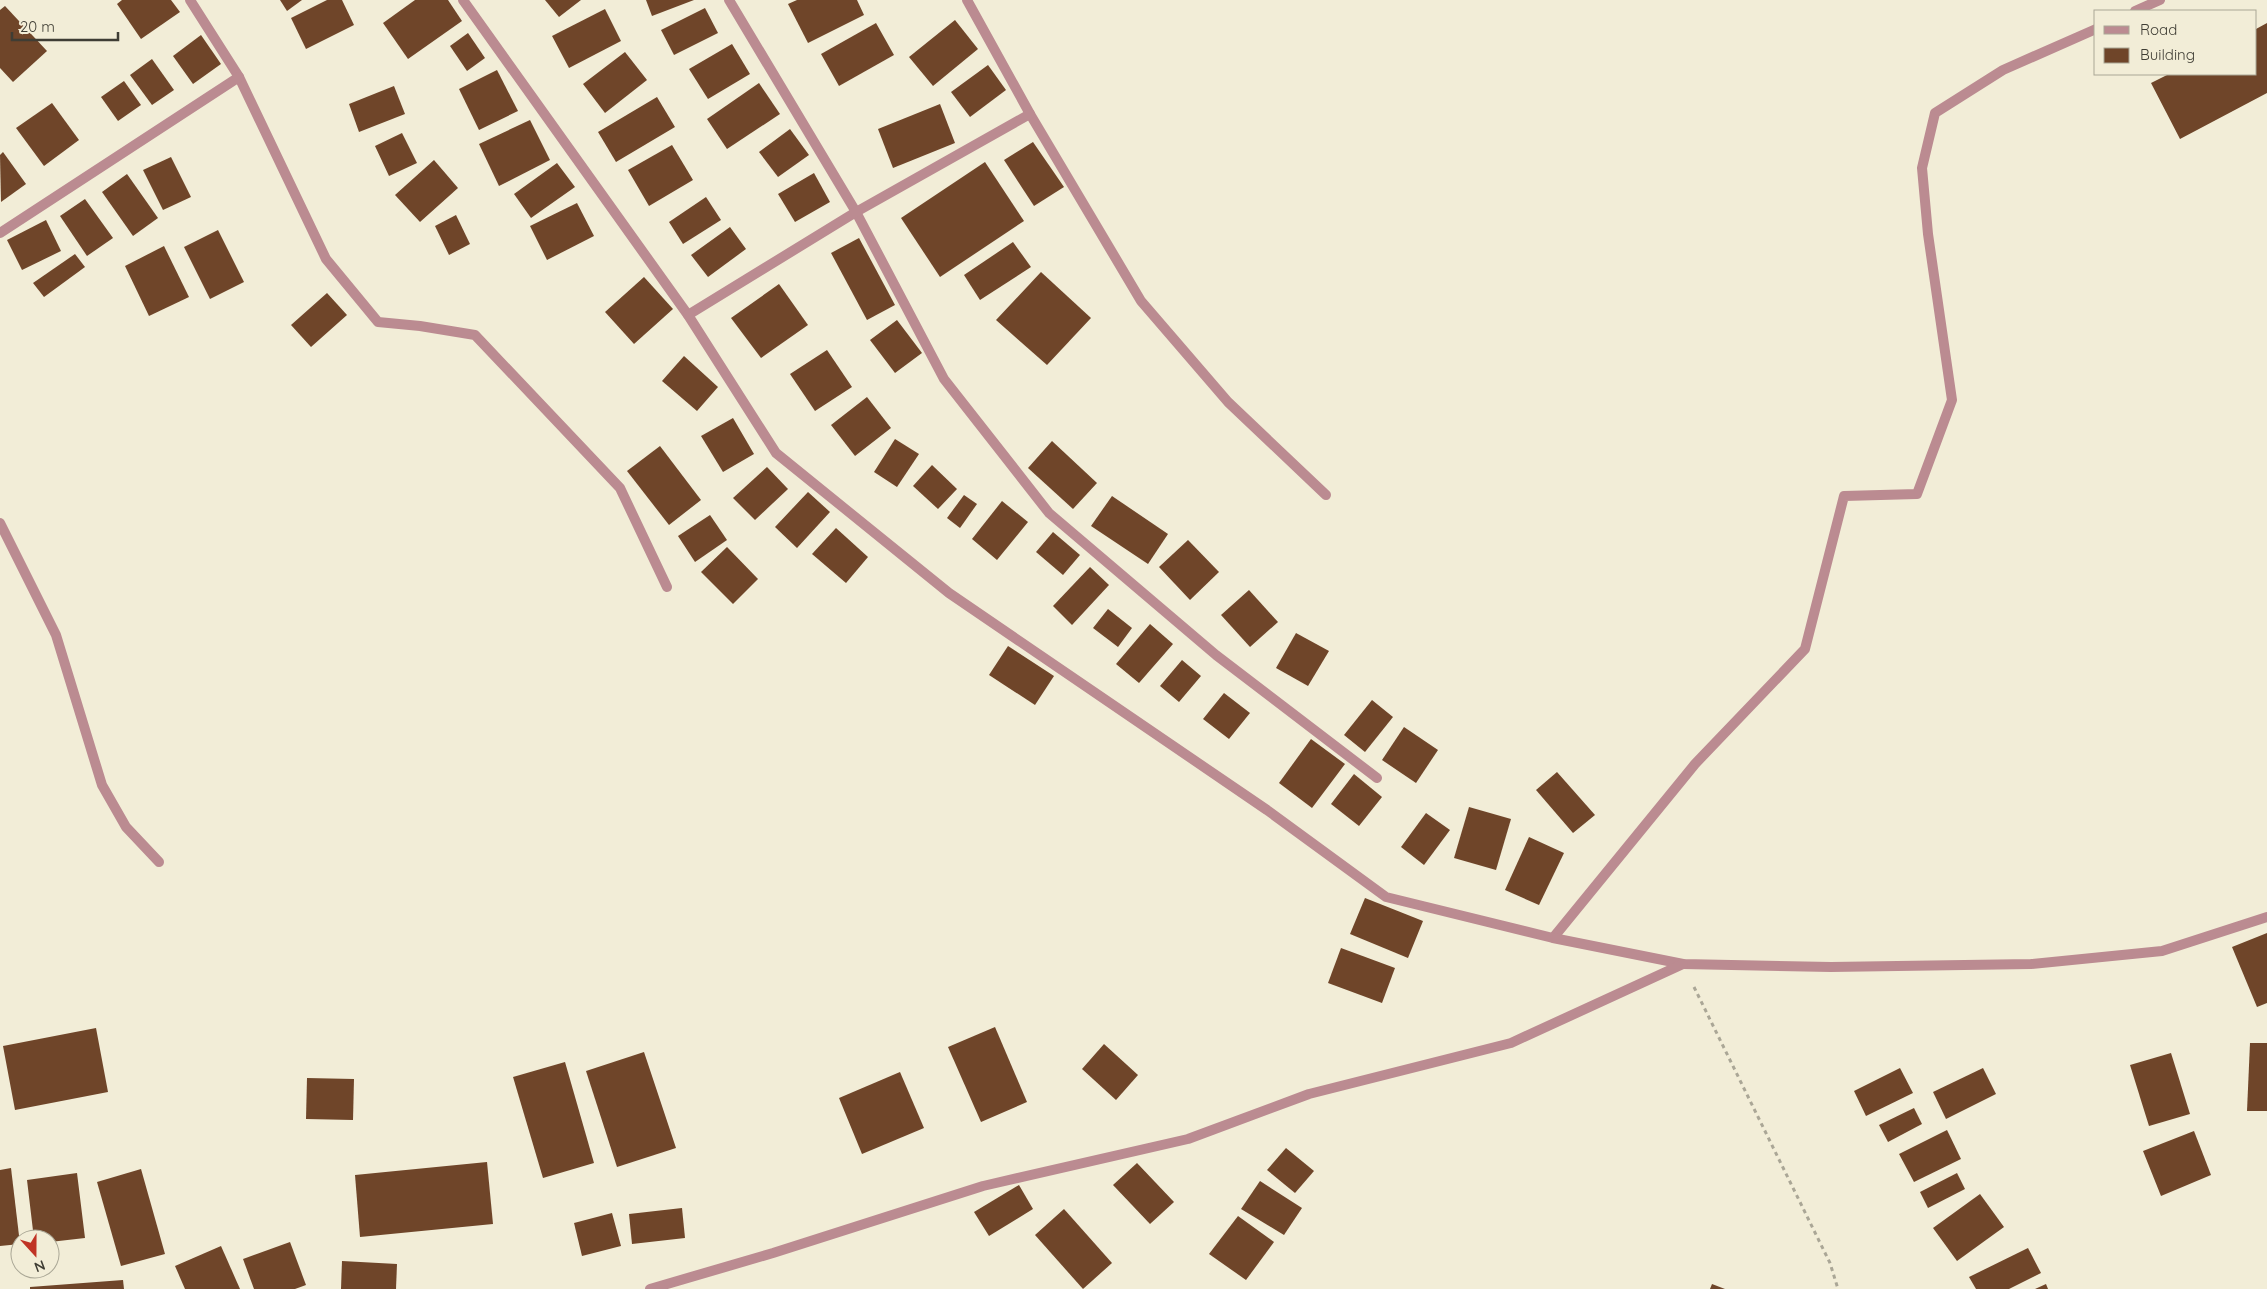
<svg xmlns="http://www.w3.org/2000/svg" width="2267" height="1289" font-family="Quicksand,sans-serif">
  <style>
    .building { fill: #6f4529 }
    .lines { fill: none; stroke-linecap: round; stroke-linejoin: round }
    .path { stroke: #aaa696; stroke-width: 3; stroke-dasharray: 4 4; stroke-linecap: butt }
    .lane { stroke: #bb8b91; stroke-width: 10 }
    .street { stroke: #bb8b91; stroke-width: 10 }
  </style>
  <rect width="100%" height="100%" fill="#f2edd7"/>
  <g class="building">
    <path d="M122 0H171L180 12 141 39 117 4Z"/>
    <path d="M280 0H302L287 11Z"/>
    <path d="M327 0H342L354 25 306 49 291 18Z"/>
    <path d="M415 0H448L462 21 408 59 383 23Z"/>
    <path d="M545 0H581L559 17Z"/>
    <path d="M646 0H694L652 16Z"/>
    <path d="M797 0H857L864 15 808 43 788 4Z"/>
    <path d="M5 6 47 51 13 82 0 68V10Z"/>
    <path d="M705 8 718 33 674 55 661 30Z"/>
    <path d="M605 9 621 41 569 68 552 36Z"/>
    <path d="M955 20 978 49 933 86 909 57Z"/>
    <path d="M876 23 894 55 839 86 821 54Z"/>
    <path d="M2267 23V93L2180 139 2151 83 2169 74H2256V29Z"/>
    <path d="M468 33 485 58 467 71 450 46Z"/>
    <path d="M201 35 221 64 193 84 173 56Z"/>
    <path d="M732 44 750 74 708 99 689 69Z"/>
    <path d="M625 52 647 80 605 113 583 84Z"/>
    <path d="M152 59 174 90 152 105 130 75Z"/>
    <path d="M988 65 1006 90 970 117 951 92Z"/>
    <path d="M497 70 518 111 479 130 459 89Z"/>
    <path d="M124 81 141 105 118 121 101 97Z"/>
    <path d="M759 83 780 114 727 149 707 119Z"/>
    <path d="M394 86 405 114 359 132 349 104Z"/>
    <path d="M657 97 675 127 616 162 598 132Z"/>
    <path d="M52 103 79 140 44 166 16 128Z"/>
    <path d="M940 104 955 143 893 168 878 129Z"/>
    <path d="M530 120 550 160 499 186 479 144Z"/>
    <path d="M790 129 809 155 778 177 759 152Z"/>
    <path d="M402 133 417 163 389 176 375 146Z"/>
    <path d="M1033 142 1064 187 1034 206 1004 160Z"/>
    <path d="M672 145 693 180 649 206 628 170Z"/>
    <path d="M3 152 26 184 1 202 0 155Z"/>
    <path d="M171 157 191 197 163 210 143 170Z"/>
    <path d="M434 160 458 188 420 222 395 195Z"/>
    <path d="M985 162 1024 221 940 277 901 218Z"/>
    <path d="M557 163 575 187 531 218 514 194Z"/>
    <path d="M814 173 830 202 795 222 778 194Z"/>
    <path d="M127 174 158 218 133 236 102 192Z"/>
    <path d="M706 197 721 220 683 244 669 222Z"/>
    <path d="M85 199 113 238 87 256 60 216Z"/>
    <path d="M577 203 594 236 547 260 530 226Z"/>
    <path d="M456 215 470 244 449 255 435 226Z"/>
    <path d="M46 220 61 251 22 270 7 240Z"/>
    <path d="M730 227 746 249 708 277 691 255Z"/>
    <path d="M218 230 244 282 210 299 184 247Z"/>
    <path d="M859 238 895 305 867 320 831 253Z"/>
    <path d="M1013 242 1031 267 980 300 964 275Z"/>
    <path d="M164 246 189 297 149 316 125 266Z"/>
    <path d="M75 254 85 267 44 297 33 283Z"/>
    <path d="M1041 272 1091 318 1047 365 996 320Z"/>
    <path d="M644 277 673 309 634 344 605 312Z"/>
    <path d="M779 284 808 325 761 358 731 318Z"/>
    <path d="M327 293 347 315 311 347 291 325Z"/>
    <path d="M897 320 922 353 895 373 870 340Z"/>
    <path d="M827 350 852 387 815 411 790 374Z"/>
    <path d="M684 356 718 387 697 411 662 381Z"/>
    <path d="M867 397 891 428 855 456 831 425Z"/>
    <path d="M733 418 754 454 723 472 701 436Z"/>
    <path d="M895 439 919 454 897 487 874 472Z"/>
    <path d="M1052 441 1097 483 1073 509 1028 468Z"/>
    <path d="M660 446 701 500 669 525 627 471Z"/>
    <path d="M932 465 957 489 938 509 913 486Z"/>
    <path d="M767 467 788 489 755 520 733 498Z"/>
    <path d="M808 492 830 512 797 548 775 527Z"/>
    <path d="M964 495 977 504 960 528 947 518Z"/>
    <path d="M1112 496 1168 534 1148 564 1091 526Z"/>
    <path d="M1002 501 1028 522 997 560 972 539Z"/>
    <path d="M710 515 727 540 695 562 678 536Z"/>
    <path d="M836 528 868 557 846 583 812 554Z"/>
    <path d="M1053 532 1080 555 1063 575 1036 552Z"/>
    <path d="M1188 540 1219 572 1190 600 1159 567Z"/>
    <path d="M727 547 758 579 733 604 701 572Z"/>
    <path d="M1090 567 1109 585 1072 625 1053 606Z"/>
    <path d="M1249 590 1278 622 1250 647 1221 615Z"/>
    <path d="M1108 609 1132 628 1118 647 1093 628Z"/>
    <path d="M1150 624 1173 644 1139 683 1116 664Z"/>
    <path d="M1296 633 1329 651 1308 686 1276 668Z"/>
    <path d="M1008 646 1054 676 1035 705 989 675Z"/>
    <path d="M1182 660 1201 676 1179 702 1160 686Z"/>
    <path d="M1224 693 1250 713 1229 739 1203 719Z"/>
    <path d="M1372 700 1393 717 1365 752 1344 735Z"/>
    <path d="M1404 727 1438 750 1416 783 1382 760Z"/>
    <path d="M1311 739 1345 764 1312 808 1279 783Z"/>
    <path d="M1557 772 1595 815 1573 833 1536 790Z"/>
    <path d="M1354 774 1382 797 1359 826 1331 804Z"/>
    <path d="M1469 807 1511 819 1496 870 1454 858Z"/>
    <path d="M1426 813 1450 830 1424 865 1401 847Z"/>
    <path d="M1529 837 1564 853 1539 905 1505 890Z"/>
    <path d="M1365 898 1423 921 1408 958 1350 934Z"/>
    <path d="M2267 933V1003L2257 1007 2232 947Z"/>
    <path d="M1341 948 1395 968 1382 1003 1328 983Z"/>
    <path d="M995 1027 1027 1102 981 1122 948 1047Z"/>
    <path d="M96 1028 108 1092 15 1110 3 1046Z"/>
    <path d="M2250 1043H2267V1111H2247Z"/>
    <path d="M1104 1044 1138 1075 1116 1100 1082 1069Z"/>
    <path d="M644 1052 676 1148 617 1167 586 1071Z"/>
    <path d="M2171 1053 2190 1114 2149 1126 2130 1065Z"/>
    <path d="M565 1062 594 1163 543 1178 513 1077Z"/>
    <path d="M1900 1068 1913 1093 1866 1116 1854 1091Z"/>
    <path d="M1983 1068 1996 1094 1946 1119 1933 1092Z"/>
    <path d="M900 1072 924 1128 862 1154 839 1098Z"/>
    <path d="M307 1078 354 1079 353 1120 306 1119Z"/>
    <path d="M1914 1108 1922 1124 1888 1142 1879 1125Z"/>
    <path d="M1947 1130 1961 1159 1914 1182 1899 1154Z"/>
    <path d="M2194 1131 2211 1175 2161 1196 2143 1151Z"/>
    <path d="M1286 1148 1314 1171 1295 1193 1267 1170Z"/>
    <path d="M487 1162 493 1224 360 1237 355 1175Z"/>
    <path d="M1137 1163 1174 1202 1150 1224 1113 1185Z"/>
    <path d="M11 1168 20 1244 0 1246V1170Z"/>
    <path d="M141 1169 165 1254 121 1266 97 1182Z"/>
    <path d="M77 1173 85 1238 50 1242V1239H34L27 1180Z"/>
    <path d="M1957 1173 1965 1189 1928 1208 1920 1192Z"/>
    <path d="M1260 1181 1302 1208 1284 1235 1241 1209Z"/>
    <path d="M1019 1185 1033 1209 989 1236 974 1212Z"/>
    <path d="M1980 1194 2004 1227 1957 1261 1933 1228Z"/>
    <path d="M682 1208 685 1238 632 1244 629 1214Z"/>
    <path d="M1064 1209 1112 1263 1083 1289 1035 1235Z"/>
    <path d="M612 1213 621 1246 582 1256 574 1223Z"/>
    <path d="M1238 1216 1274 1242 1246 1280 1209 1254Z"/>
    <path d="M290 1242 306 1285 295 1289H254L243 1259Z"/>
    <path d="M221 1246 240 1289H185L175 1266Z"/>
    <path d="M2028 1248 2041 1273 2009 1289H1976L1969 1277Z"/>
    <path d="M342 1261 397 1264 396 1289H341Z"/>
    <path d="M123 1280 124 1289H30V1287Z"/>
    <path d="M1712 1284 1725 1289H1710Z"/>
    <path d="M2046 1284 2048 1289H2035Z"/>
  </g>
  <g class="lines">
    <path class="path" d="M1694 987 1830 1263 1838 1289"/>
    <g class="lane">
      <path d="M2135 11 2160 0"/>
      <path d="M1553 938 1695 764 1805 649 1844 496 1917 494 1952 400 1928 234 1922 168 1935 113 2003 70 2096 29"/>
    </g>
    <g class="street">
      <path d="M190 0 239 77 326 259 378 322 420 326 475 335 620 488 667 587"/>
      <path d="M463 0 688 315 776 453 949 593 1267 810 1386 897 1553 938 1683 964 1831 967 2031 964 2162 951 2267 917"/>
      <path d="M729 0 856 212 944 379 1049 513 1216 655 1377 778"/>
      <path d="M967 0 1030 114 1141 301 1228 402 1326 495"/>
      <path d="M0 233 239 77"/>
      <path d="M688 315 856 212 1030 114"/>
      <path d="M0 523 56 635 102 785 126 827 159 862"/>
      <path d="M650 1289 773 1253 983 1186 1188 1139 1309 1094 1511 1043 1683 964"/>
    </g>
  </g>
  <rect x="2094" y="10" width="162" height="65" fill="#f2edd7" stroke="#aaa796"/>
  <rect x="2104" y="26" width="25" height="8" fill="#bb8b91" stroke="#aaa796"/>
  <text x="2140" y="35" font-size="15" fill="#3f3d34">Road</text>
  <rect x="2104" y="48" width="25" height="15" fill="#6f4529" stroke="#aaa796"/>
  <text x="2140" y="60" font-size="15" fill="#3f3d34">Building</text>
  <g transform="translate(35 1254) rotate(159)"><circle r="24" fill="#f2edd7" stroke="#aaa796"/>
  <path d="M0-4L9 19L0 12L-9 19Z" fill="#c03325"/>
  <text y="-8" font-size="14" font-weight="bold" text-anchor="middle" fill="#3f3d34">N</text>
  </g>
  <path d="M12 32v8h106v-8" fill="none" stroke="#3f3d34" stroke-width="2.5"/>
  <text x="20" y="32" font-size="15" fill="#3f3d34" stroke="#f2edd7" stroke-width="4" paint-order="stroke">20 m</text>
</svg>
